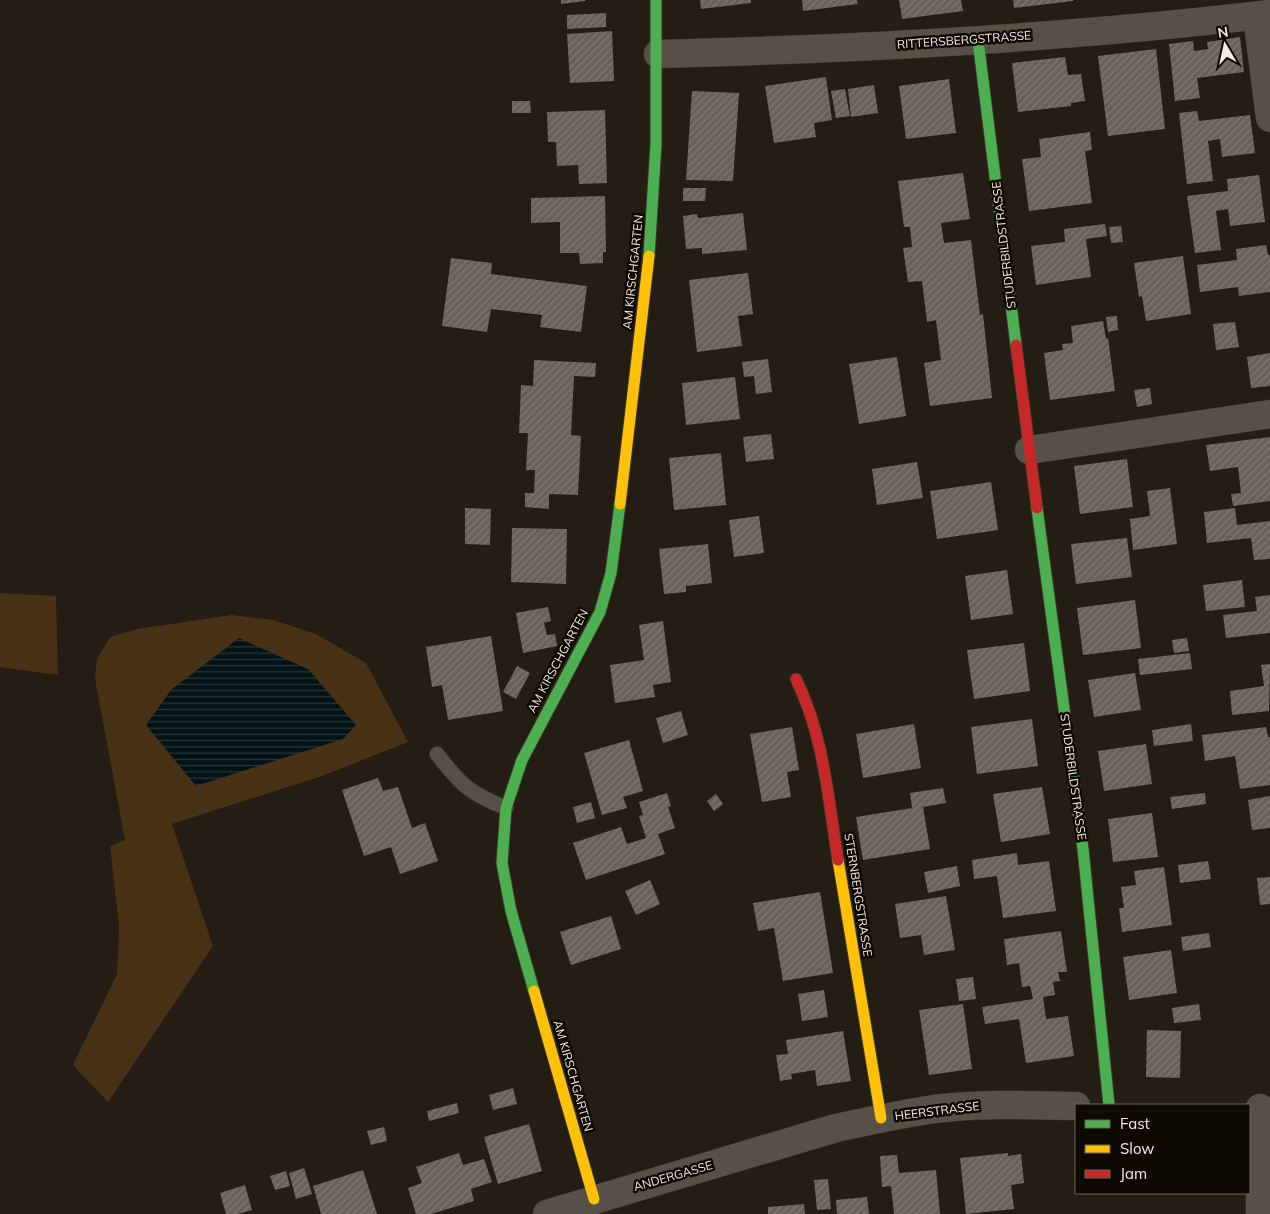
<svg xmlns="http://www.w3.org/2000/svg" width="1270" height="1214" font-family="Mulish,sans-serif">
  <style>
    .grass { fill: #473216 }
    .water { fill: url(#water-rules) }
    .building { fill: url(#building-hatch) }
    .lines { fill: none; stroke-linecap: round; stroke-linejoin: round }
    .lane-casing { stroke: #3f3932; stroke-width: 16 }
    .street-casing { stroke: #3f3932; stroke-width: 29 }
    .fast-casing { stroke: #3f3932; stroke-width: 13 }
    .slow-casing { stroke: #3f3932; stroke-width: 13 }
    .jam-casing { stroke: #3f3932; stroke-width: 13 }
    .lane { stroke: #565049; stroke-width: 14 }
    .street { stroke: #565049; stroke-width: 28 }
    .fast { stroke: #4caf50; stroke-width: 11 }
    .slow { stroke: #ffc107; stroke-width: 11 }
    .jam { stroke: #c62828; stroke-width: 11 }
    .labels { text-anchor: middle; stroke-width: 5; stroke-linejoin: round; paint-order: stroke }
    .street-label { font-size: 12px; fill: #f5ece1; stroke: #0f0904 }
  </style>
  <defs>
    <pattern id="water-rules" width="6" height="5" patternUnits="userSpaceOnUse" patternTransform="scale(1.25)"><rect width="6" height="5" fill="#031315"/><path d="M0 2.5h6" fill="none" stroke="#283637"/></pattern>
    <pattern id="building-hatch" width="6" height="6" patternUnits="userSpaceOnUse" patternTransform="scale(1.25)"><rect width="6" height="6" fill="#676158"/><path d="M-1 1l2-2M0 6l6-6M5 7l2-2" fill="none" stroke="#7d7870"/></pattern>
  </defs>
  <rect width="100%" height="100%" fill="#241d13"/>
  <g class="grass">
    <path d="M0 593 56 596 58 675 0 667Z"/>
    <path d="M232 615 273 620 316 634 366 663 408 742 322 776 172 824 213 946 108 1102 73 1065 117 974 119 925 110 846 125 840 95 679 97 659 110 637 137 629Z"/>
  </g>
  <path class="water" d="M239 638 308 669 356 725 343 739 196 786 146 725 171 690Z"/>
  <g class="building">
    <path d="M561 0H585V1L561 4Z"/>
    <path d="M700 0H751V3L701 9Z"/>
    <path d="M802 0H857L858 4 803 11Z"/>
    <path d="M899 0H961L963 11 902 19Z"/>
    <path d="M1013 0H1073V1L1014 8Z"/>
    <path d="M606 13V27L567 29V15Z"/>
    <path d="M612 31 614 81 570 83 567 34Z"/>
    <path d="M1240 37 1244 72 1197 78 1200 98 1175 101 1169 44 1193 41 1194 51 1208 49 1207 42Z"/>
    <path d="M1156 49 1165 129 1108 136 1098 56Z"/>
    <path d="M1065 57 1068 75 1081 74 1085 101 1071 103V106L1018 112 1012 63Z"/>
    <path d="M826 77 832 120 814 123 816 137 774 143 765 86Z"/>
    <path d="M949 79 956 133 906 139 899 86Z"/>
    <path d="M874 85 878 113 851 117 848 89Z"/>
    <path d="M845 89 850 116 836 118 831 91Z"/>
    <path d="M692 91 739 93 733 181 686 180Z"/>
    <path d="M512 101H530L531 113H512Z"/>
    <path d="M605 110 607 183 579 184 578 165 557 166 556 142H548L547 112Z"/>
    <path d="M1197 111 1199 121 1250 115 1255 153 1222 157 1220 139 1208 141 1213 181 1187 184 1179 113Z"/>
    <path d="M1090 132 1092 150 1085 151 1092 203 1029 211 1022 159 1041 157 1039 139Z"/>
    <path d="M963 173 970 219 941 223 944 243 971 240 980 315 983 314 992 398 930 406 924 363 941 360 936 320 927 322 922 281 908 282 903 248 912 247 910 227H904L898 181Z"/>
    <path d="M1259 175 1265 222 1230 226 1228 209 1216 211 1221 250 1195 253 1187 196 1228 191 1227 179Z"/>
    <path d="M683 188H706L705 201H683Z"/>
    <path d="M605 196 606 252H603V263L580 264 579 253H560V222L531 223V198Z"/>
    <path d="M743 213 747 250 702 254V248L686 249 683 216 697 214 698 218Z"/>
    <path d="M1105 224 1107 236 1086 239 1091 277 1036 285 1031 246 1065 242 1064 229Z"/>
    <path d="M1121 226 1123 242 1111 243 1109 227Z"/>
    <path d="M1266 245 1268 255H1270V292L1239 296 1238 287 1200 292 1197 265 1237 260 1236 249Z"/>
    <path d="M1183 256 1191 314 1146 321 1142 296 1139 297 1134 263Z"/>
    <path d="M451 258 492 263 491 274 587 286 581 332 540 327 542 315 491 309 487 332 442 326Z"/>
    <path d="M748 273 753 314 738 316 742 346 697 352 689 280Z"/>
    <path d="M1117 316 1118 330 1108 332 1106 317Z"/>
    <path d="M1103 321 1106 339 1108 338 1115 391 1050 400 1044 353 1063 350 1062 344 1073 343 1071 326Z"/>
    <path d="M1235 322 1239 347 1216 350 1213 324Z"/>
    <path d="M1270 353V386L1251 388 1247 357Z"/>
    <path d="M897 357 906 416 859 424 849 364Z"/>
    <path d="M768 359 772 392 756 394 754 376 744 377 742 362Z"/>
    <path d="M534 360 596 363 595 377 574 376 571 435 581 436 578 495 549 494V509L525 507V493H534L535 470H526L528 433H519L521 385 533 386Z"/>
    <path d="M735 377 740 419 686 425 682 383Z"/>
    <path d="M1150 388 1152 404 1137 407 1134 390Z"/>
    <path d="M771 434 774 459 746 462 743 437Z"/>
    <path d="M1270 437V501L1233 506 1231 494 1241 493 1238 467 1210 471 1206 445Z"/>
    <path d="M721 453 726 505 674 510 669 458Z"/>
    <path d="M1127 459 1133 507 1080 514 1074 466Z"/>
    <path d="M917 462 923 498 877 505 872 469Z"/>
    <path d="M991 482 998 530 937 539 930 491Z"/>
    <path d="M1170 488 1177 544 1133 550 1130 519 1150 516 1147 491Z"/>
    <path d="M465 508 491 509 490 545 465 544Z"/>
    <path d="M1235 508 1237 525 1270 521V559L1254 560 1251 538 1207 543 1204 512Z"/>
    <path d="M759 516 764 553 734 557 729 520Z"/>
    <path d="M512 528 567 529 566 584 511 582Z"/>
    <path d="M1127 538 1132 577 1076 584 1071 544Z"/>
    <path d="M708 544 712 583 686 586V592L664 594 659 549Z"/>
    <path d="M1007 570 1013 614 971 620 965 576Z"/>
    <path d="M1242 580 1245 607 1206 611 1203 585Z"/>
    <path d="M1270 595V633L1226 638 1223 615 1257 611 1255 597Z"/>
    <path d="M1135 600 1141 648 1083 655 1077 608Z"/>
    <path d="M548 607 551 621 544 623 547 635 555 634 557 646 523 653 516 613Z"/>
    <path d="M663 621 671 682 653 685 655 697 615 703 610 665 644 660 639 625Z"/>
    <path d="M491 636 503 711 448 720 442 685 432 687 426 647Z"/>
    <path d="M1187 638 1189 651 1174 653 1172 640Z"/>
    <path d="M1024 643 1030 691 974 699 967 650Z"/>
    <path d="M1190 653 1192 669 1140 675 1138 659Z"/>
    <path d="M1270 664 1269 711 1232 715 1230 691 1264 686 1261 665Z"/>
    <path d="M517 666 530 673 516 699 503 692Z"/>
    <path d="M1135 673 1141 710 1094 717 1088 680Z"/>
    <path d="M681 711 688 735 663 743 656 718Z"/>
    <path d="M1032 719 1038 766 977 774 971 727Z"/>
    <path d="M914 724 921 768 863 778 856 734Z"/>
    <path d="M1191 724 1193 741 1154 746 1152 730Z"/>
    <path d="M792 727 799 770 787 772 791 797 762 802 750 734Z"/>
    <path d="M1266 727 1268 737H1270V785L1240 789 1235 756 1205 761 1202 735Z"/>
    <path d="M629 740 643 791 623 797 627 808 602 815 584 753Z"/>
    <path d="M1146 744 1152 784 1104 791 1098 751Z"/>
    <path d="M378 778 383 791 398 787 412 828 425 823 438 861 400 874 391 847 364 856 342 790Z"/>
    <path d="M1042 787 1050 834 1001 842 993 794Z"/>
    <path d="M943 788 946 803 923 807 930 849 863 860 856 817 912 808 910 793Z"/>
    <path d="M667 793 671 806 668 807 675 828 658 834 665 854 586 880 573 843 621 827 627 844 646 838 639 816 643 815 639 802Z"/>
    <path d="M1205 793 1206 804 1172 809 1170 797Z"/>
    <path d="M716 794 723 804 714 811 707 801Z"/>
    <path d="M1270 796V828L1252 830 1248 800Z"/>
    <path d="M591 802 595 818 577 823 573 807Z"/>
    <path d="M1152 813 1158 857 1113 862 1108 819Z"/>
    <path d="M1017 853 1018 865 1049 861 1056 911 1003 918 997 876 974 879 972 860Z"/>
    <path d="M1208 861 1211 879 1180 883 1178 865Z"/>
    <path d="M957 866 960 886 928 893 924 872Z"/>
    <path d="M1164 867 1172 925 1122 932 1119 908H1124L1121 887 1136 885 1134 871Z"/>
    <path d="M1270 877V904L1260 905 1257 878Z"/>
    <path d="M650 880 660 904 636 915 625 891Z"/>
    <path d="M820 892 833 973 783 981 774 928 758 931 753 903Z"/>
    <path d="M946 896 955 950 924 955 921 935 900 938 895 904Z"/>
    <path d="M611 916 621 949 571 965 560 932Z"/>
    <path d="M1061 931 1067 972H1058L1060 981 1053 982 1055 995 1043 997 1046 1019 1068 1016 1074 1056 1026 1063 1019 1019 985 1024 982 1007 1033 999 1030 986 1022 987 1019 963 1007 965 1004 939Z"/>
    <path d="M1209 933 1211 947 1183 951 1181 937Z"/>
    <path d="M1171 950 1177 993 1129 1000 1123 957Z"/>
    <path d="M973 977 976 999 959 1001 956 979Z"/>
    <path d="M824 990 828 1017 802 1021 798 994Z"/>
    <path d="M963 1004 972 1069 929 1075 919 1010Z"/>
    <path d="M1199 1004 1201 1020 1174 1023 1172 1008Z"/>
    <path d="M1147 1030 1181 1031 1180 1078 1146 1077Z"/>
    <path d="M843 1031 851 1081 817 1086 815 1070 791 1074 792 1079 780 1081 776 1055 788 1054 786 1040Z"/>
    <path d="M513 1088 517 1104 493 1110 489 1095Z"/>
    <path d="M457 1103 459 1113 429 1121 427 1111Z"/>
    <path d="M529 1124 542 1171 498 1184 484 1137Z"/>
    <path d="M384 1127 387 1141 371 1145 367 1131Z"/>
    <path d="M459 1153 463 1165 484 1159 492 1182 471 1189 474 1201 431 1214H416L408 1188 422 1183 416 1167Z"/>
    <path d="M1008 1153V1156L1021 1154 1024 1183 1011 1185 1014 1209 966 1214 960 1158Z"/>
    <path d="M897 1155 899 1173 936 1170 940 1214H894L891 1186 882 1187 880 1156Z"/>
    <path d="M304 1168 312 1194 296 1199 289 1173Z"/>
    <path d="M363 1170 377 1214H321L313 1186Z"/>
    <path d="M286 1171 290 1186 275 1190 270 1176Z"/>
    <path d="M828 1179 831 1209 817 1210 814 1180Z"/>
    <path d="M245 1185 252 1210 238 1214H226L220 1193Z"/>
    <path d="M867 1197 869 1214H837L836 1200Z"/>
    <path d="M804 1204 805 1214H768V1207Z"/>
  </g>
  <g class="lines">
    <defs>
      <path id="lane" d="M437 754C461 785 469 793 506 808"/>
      <g id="street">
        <path d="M1257 16 1270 118"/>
        <path d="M658 54C862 49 1067 38 1270 14"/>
        <path d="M1029 450 1270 414"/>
        <path d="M1260 1108V1214"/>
        <path d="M547 1214 836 1128C869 1121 901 1114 934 1109 981 1103 1029 1105 1076 1106"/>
      </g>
      <g id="fast">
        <path d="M978 40 1016 345"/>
        <path d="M649 256 656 144V0"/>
        <path d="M1037 508 1083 849 1109 1105"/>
        <path d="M534 991 511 911 502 863 506 808 522 760 600 612 611 573 620 504"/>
      </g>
      <g id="slow">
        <path d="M620 504 649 256"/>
        <path d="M838 860 881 1118"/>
        <path d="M534 991 594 1199"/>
      </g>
      <g id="jam">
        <path d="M1016 345 1037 508"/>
        <path d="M796 679C824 736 828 798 838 860"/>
      </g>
    </defs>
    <use href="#lane" class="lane-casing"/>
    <use href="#street" class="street-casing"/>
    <use href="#fast" class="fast-casing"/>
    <use href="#slow" class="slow-casing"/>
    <use href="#jam" class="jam-casing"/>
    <use href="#lane" class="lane"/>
    <use href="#street" class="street"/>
    <use href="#fast" class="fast"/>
    <use href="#slow" class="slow"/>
    <use href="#jam" class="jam"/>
  </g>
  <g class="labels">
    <g class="street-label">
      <text transform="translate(964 40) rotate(-4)" y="4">RITTERSBERGSTRASSE</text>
      <text transform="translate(1004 245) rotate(-97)" y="4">STUDERBILDSTRASSE</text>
      <text transform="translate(633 272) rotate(-84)" y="4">AM KIRSCHGARTEN</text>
      <text transform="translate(558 661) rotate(-62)" y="4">AM KIRSCHGARTEN</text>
      <text transform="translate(1073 777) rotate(82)" y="4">STUDERBILDSTRASSE</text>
      <text transform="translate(858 895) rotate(81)" y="4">STERNBERGSTRASSE</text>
      <text transform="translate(573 1076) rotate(74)" y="4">AM KIRSCHGARTEN</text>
      <text transform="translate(937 1111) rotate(-7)" y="4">HEERSTRASSE</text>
      <text transform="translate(673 1176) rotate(-16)" y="4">ANDERGASSE</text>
    </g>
  </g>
  <rect x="1075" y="1104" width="175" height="90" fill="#0f0904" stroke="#6b645c"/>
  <rect x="1085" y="1120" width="25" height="8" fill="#4caf50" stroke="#6b645c"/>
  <text x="1120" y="1129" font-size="15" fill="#f5ece1">Fast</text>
  <rect x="1085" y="1145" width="25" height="8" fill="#ffc107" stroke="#6b645c"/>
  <text x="1120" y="1154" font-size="15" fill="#f5ece1">Slow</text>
  <rect x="1085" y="1170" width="25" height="8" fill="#c62828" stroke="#6b645c"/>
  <text x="1120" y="1179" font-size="15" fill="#f5ece1">Jam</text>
  <g transform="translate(1225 45) rotate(351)" stroke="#0f0904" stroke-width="4" paint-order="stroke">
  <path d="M0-4L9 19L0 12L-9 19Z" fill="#f5ece1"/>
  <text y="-8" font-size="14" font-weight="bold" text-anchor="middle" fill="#f5ece1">N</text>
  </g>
</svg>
